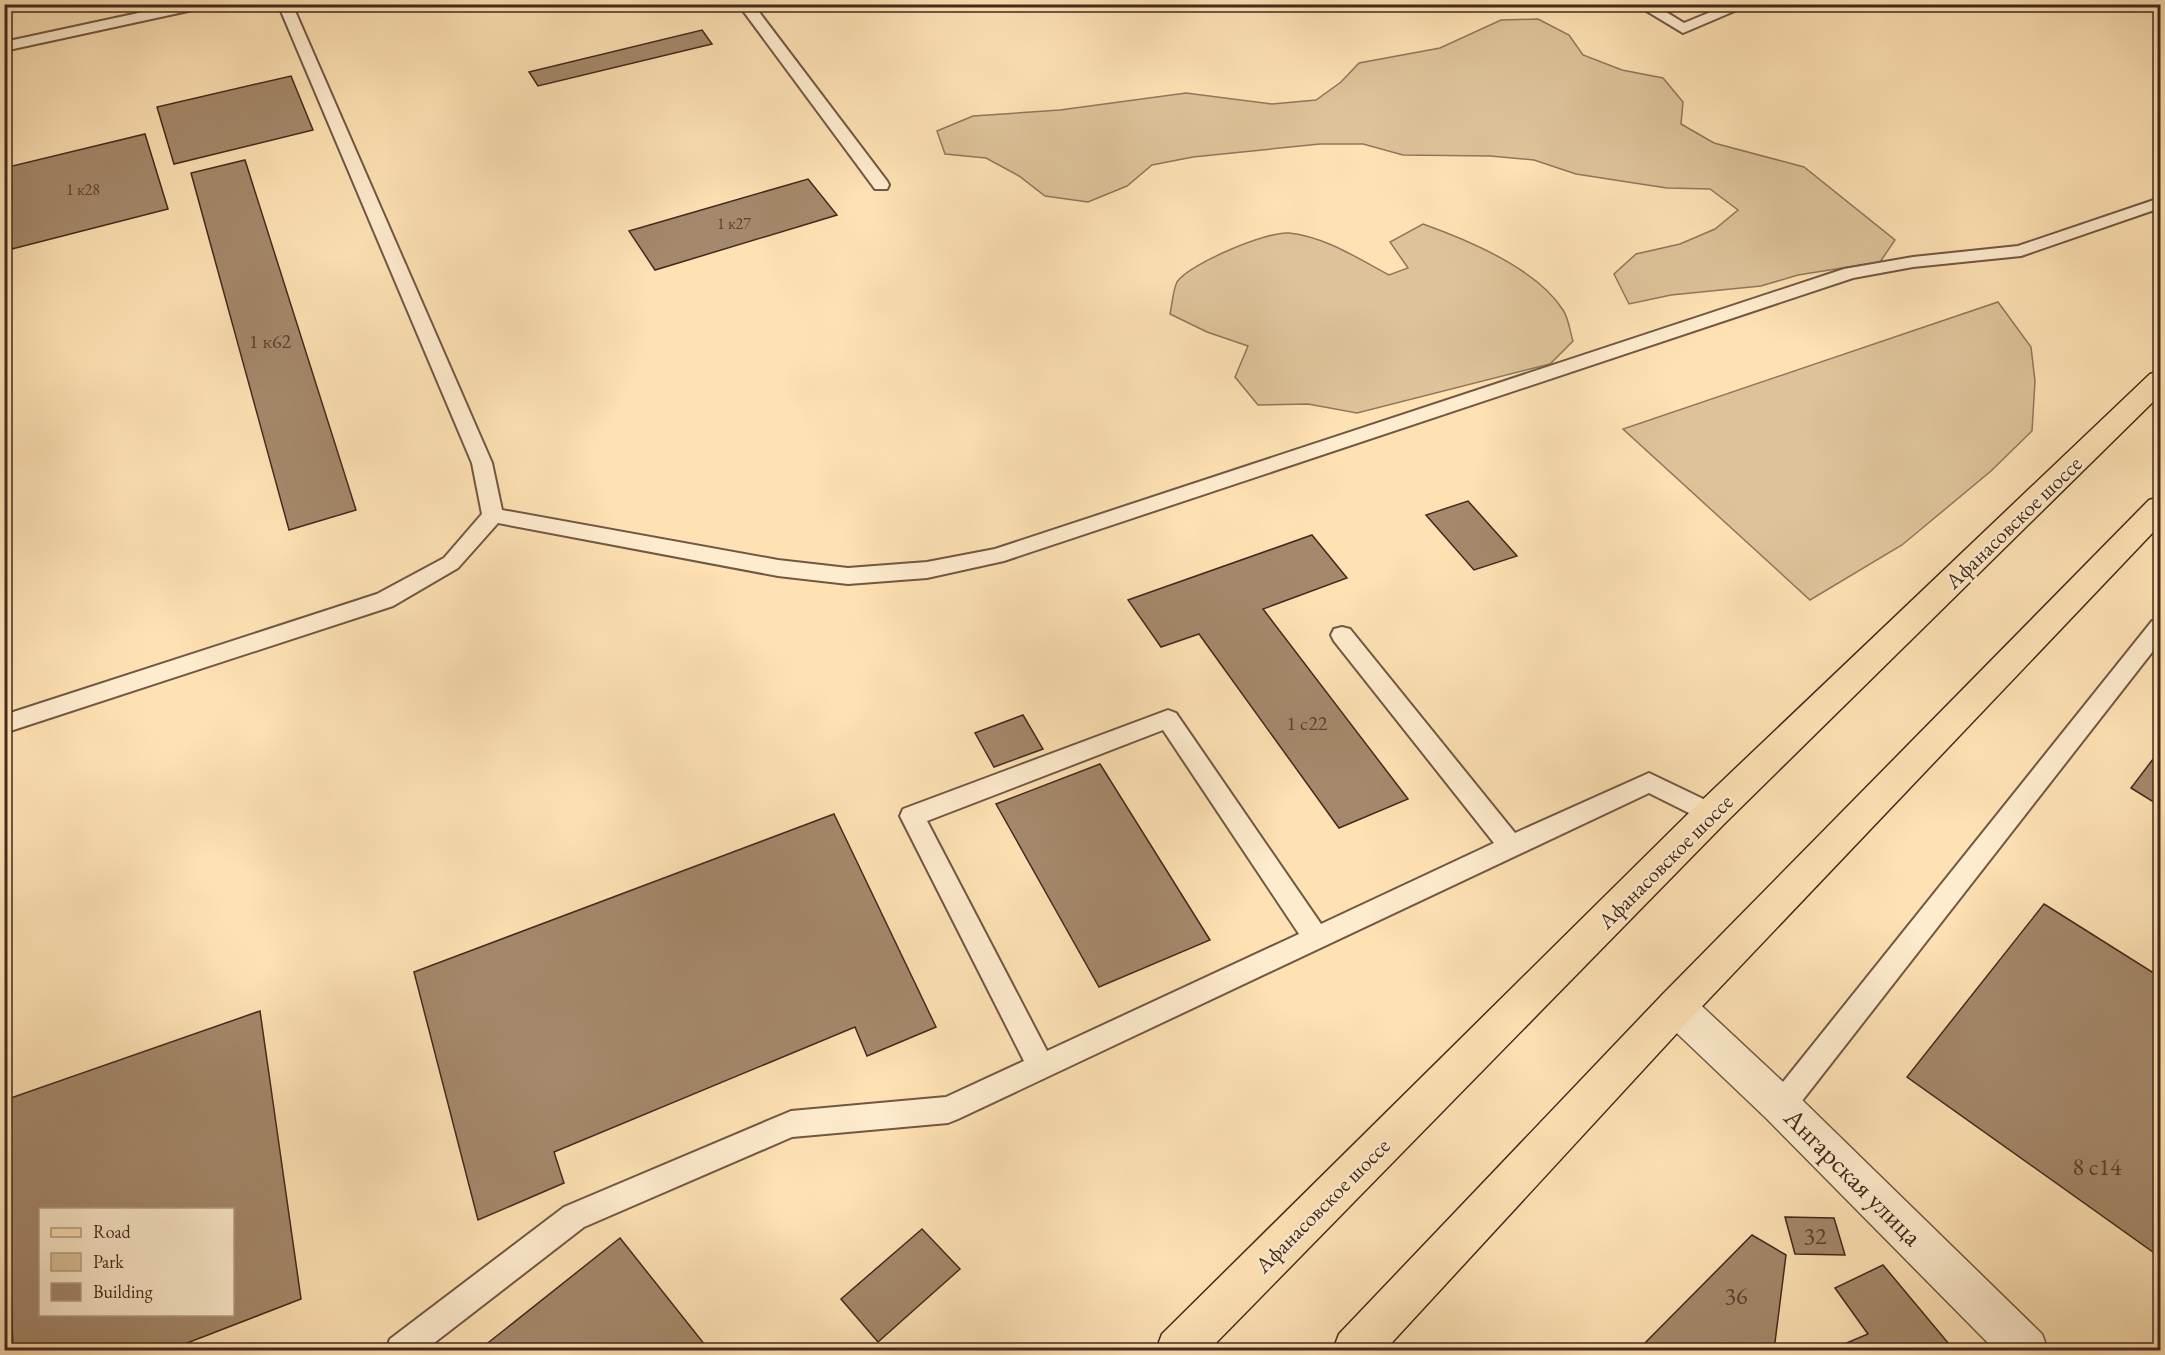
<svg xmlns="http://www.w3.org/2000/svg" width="2165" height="1355" font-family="'EB Garamond',serif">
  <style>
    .green { fill: #dec39a; stroke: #91765c; stroke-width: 1.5 }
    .building { fill: #a5896c; stroke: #44291d; stroke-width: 1.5; fill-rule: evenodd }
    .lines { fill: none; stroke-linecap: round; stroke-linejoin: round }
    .service-casing { stroke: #725743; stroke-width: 4 }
    .minor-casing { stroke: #725743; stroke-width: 3 }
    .primary-casing { stroke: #44291d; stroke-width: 3 }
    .service { fill: #feecce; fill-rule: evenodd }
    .minor { fill: #feecce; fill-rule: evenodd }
    .primary { fill: #fee2b4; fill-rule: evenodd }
    .labels { text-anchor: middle; stroke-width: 4.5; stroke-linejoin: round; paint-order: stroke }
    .far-number-label { font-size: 16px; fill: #5c4131 }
    .number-label { font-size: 20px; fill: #5c4131 }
    .street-label { font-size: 22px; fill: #44291d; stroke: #feecce }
    .near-number-label { font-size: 24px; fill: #5c4131 }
    .near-street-label { font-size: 27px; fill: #44291d; stroke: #feecce }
  </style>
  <rect width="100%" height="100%" fill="#fee2b4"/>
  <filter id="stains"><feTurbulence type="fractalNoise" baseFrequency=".00333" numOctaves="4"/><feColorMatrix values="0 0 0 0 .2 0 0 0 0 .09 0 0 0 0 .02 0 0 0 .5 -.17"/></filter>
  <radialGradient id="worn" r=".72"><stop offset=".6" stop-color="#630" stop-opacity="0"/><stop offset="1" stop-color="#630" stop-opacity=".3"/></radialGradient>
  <g class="green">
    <path d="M1538 19 1569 35 1583 55 1622 70 1663 78 1683 102 1681 124 1714 143 1804 167 1895 240 1880 262 1798 275 1761 286 1671 295 1629 304 1614 274 1636 254 1680 244 1715 229 1738 210 1710 189 1667 188 1621 181 1576 174 1534 160 1490 156 1403 155 1363 144H1320L1193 157 1152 165 1127 186 1088 202 1045 196 1019 176 986 158 945 154 937 131 973 116 1060 110 1186 93 1272 104 1316 100 1341 82 1359 63 1440 48 1501 20Z"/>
    <path d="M1423 224C1468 240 1537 269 1563 310 1569 319 1570 332 1573 341L1550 364 1357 413 1308 404 1258 405 1235 377 1248 346 1207 332 1170 314C1172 305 1173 290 1177 282 1189 264 1267 231 1289 233 1326 237 1357 258 1389 275L1408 268 1390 242Z"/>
    <path d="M1998 302 2031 347 2035 381 2032 431 1991 471 1902 545 1810 600 1623 429Z"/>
  </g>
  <g class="building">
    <path d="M702 30 712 44 538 86 529 72Z"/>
    <path d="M291 76 313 130 174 164 157 107Z"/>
    <path d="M145 134 168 209 4 251V168Z"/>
    <path d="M245 160 356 510 289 530 191 173Z"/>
    <path d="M808 179 837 215 655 270 629 231Z"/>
    <path d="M1468 501 1517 556 1474 570 1426 515Z"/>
    <path d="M1312 535 1347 578 1263 609 1408 799 1339 828 1199 634 1161 647 1128 600Z"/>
    <path d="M1023 715 1043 749 994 767 975 733Z"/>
    <path d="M2160 750V806L2131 788Z"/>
    <path d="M1100 764 1210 940 1099 987 996 804Z"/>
    <path d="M834 814 936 1027 867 1056 855 1027 554 1152 564 1183 478 1220 414 972Z"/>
    <path d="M2044 904 2160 977V1257L1907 1077Z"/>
    <path d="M260 1011 301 1299 169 1350H13L5 1100ZM40 1210H232V1314H40Z"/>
    <path d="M1785 1217 1834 1218 1845 1255 1795 1254Z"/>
    <path d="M922 1229 960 1269 878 1342 841 1299Z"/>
    <path d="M1752 1235 1786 1255 1774 1350H1638Z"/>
    <path d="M620 1238 709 1350H479Z"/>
    <path d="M1883 1265 1954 1350H1830L1868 1334 1835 1288Z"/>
  </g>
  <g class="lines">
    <defs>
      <g id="service">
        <path d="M180 4H209L202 8 4 51V42Z"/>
        <path d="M278 4H292L492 463 502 510 778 560 848 568 927 562 995 549 1844 269 1913 257 2018 246 2160 198V208L2021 256 1913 267 1853 278 1004 561 927 578 848 584 778 576 498 523 458 568 393 606 4 733V715L377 594 444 558 482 514 472 463Z"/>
        <path d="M738 4H753L887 181 889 185 887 189H875Z"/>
        <path d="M1635 4H1653L1684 23 1730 4H1751L1683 33Z"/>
        <path d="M2160 619V642L1791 1115 1781 1119 1771 1115 1767 1106 1771 1097 2152 621Z"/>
        <path d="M1342 627 1350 629 1515 833 1649 773 1720 807 1723 814 1720 821 1711 824 1649 793 958 1119 948 1123 792 1137 584 1227 425 1350H386L390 1339 564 1207 791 1111 946 1097 1024 1061 900 816 903 809 1168 710 1176 713 1321 924 1494 843 1334 641 1331 635 1334 629ZM1163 730 1299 934 1047 1051 927 821Z"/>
      </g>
      <path id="minor" d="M1676 990 1690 995 1795 1093 2042 1334 2048 1350H1995L1767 1119 1662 1019 1657 1007 1662 995Z"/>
      <g id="primary">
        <path d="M2160 371V395L1724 824 1209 1350H1156L1162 1334 1698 804 2150 374Z"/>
        <path d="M2160 497V525L1690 1019 1385 1350H1333L1339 1334 1662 995 2149 500Z"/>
      </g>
    </defs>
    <use href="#service" class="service-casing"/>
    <use href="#minor" class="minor-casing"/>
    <use href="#primary" class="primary-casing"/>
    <use href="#service" class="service"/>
    <use href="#minor" class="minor"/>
    <use href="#primary" class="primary"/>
  </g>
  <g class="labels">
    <g class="far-number-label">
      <text x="83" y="195">1 к28</text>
      <text x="734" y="229">1 к27</text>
    </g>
    <g class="number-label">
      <text x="270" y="348">1 к62</text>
      <text x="1307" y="730">1 с22</text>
    </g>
    <g class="street-label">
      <text transform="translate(2013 522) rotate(-44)" y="8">Афанасовское шоссе</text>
      <text transform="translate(1665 861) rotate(-45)" y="8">Афанасовское шоссе</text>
      <text transform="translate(1322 1205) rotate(-45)" y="8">Афанасовское шоссе</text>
    </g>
    <g class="near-number-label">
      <text x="2097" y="1175">8 с14</text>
      <text x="1815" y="1244">32</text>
      <text x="1736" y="1304">36</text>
    </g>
    <g class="near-street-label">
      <text transform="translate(1853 1177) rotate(45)" y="9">Ангарская улица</text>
    </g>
  </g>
  <rect width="2165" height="1355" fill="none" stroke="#fee2b4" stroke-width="24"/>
  <rect x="6" y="6" width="2153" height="1343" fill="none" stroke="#44291d" stroke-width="3"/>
  <rect x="12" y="12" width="2141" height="1331" fill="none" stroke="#44291d" stroke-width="1.5"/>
  <rect x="39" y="1208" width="195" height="108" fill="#feecce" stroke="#b49e87" stroke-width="1.5"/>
  <rect x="51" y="1228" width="30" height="9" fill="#fee2b4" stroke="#b49e87" stroke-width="1.5"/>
  <text x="93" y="1238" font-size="18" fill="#44291d">Road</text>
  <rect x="51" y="1253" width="30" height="18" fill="#dec39a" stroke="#b49e87" stroke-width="1.5"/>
  <text x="93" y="1268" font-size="18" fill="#44291d">Park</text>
  <rect x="51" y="1283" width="30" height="18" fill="#a5896c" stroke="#b49e87" stroke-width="1.5"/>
  <text x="93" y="1298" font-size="18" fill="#44291d">Building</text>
  <rect width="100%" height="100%" filter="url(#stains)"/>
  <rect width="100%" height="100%" fill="url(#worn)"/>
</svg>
